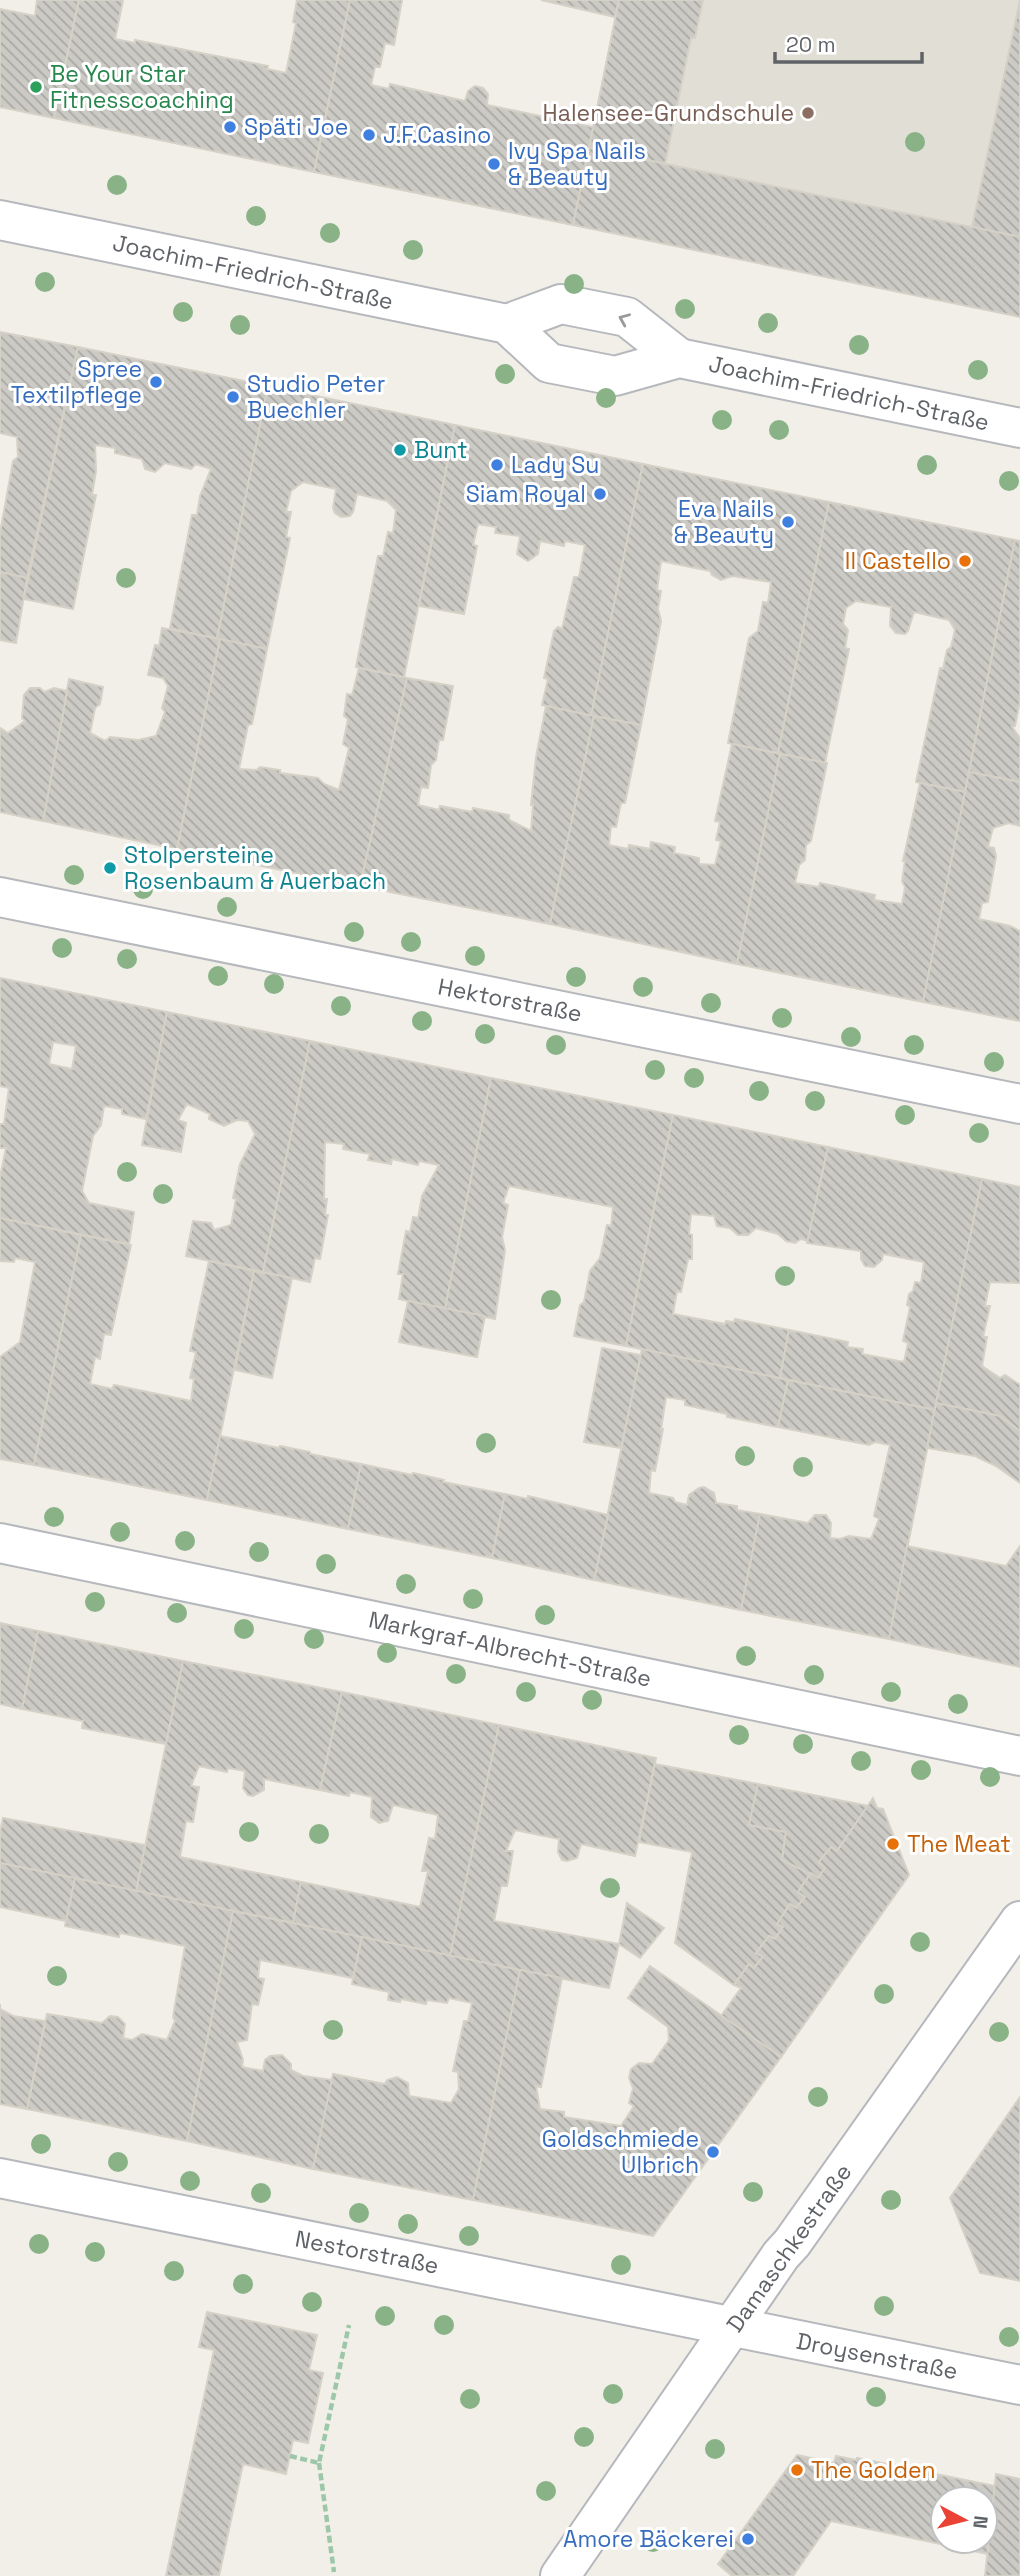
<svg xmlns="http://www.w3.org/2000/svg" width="1020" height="2576" font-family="'Space Grotesk',sans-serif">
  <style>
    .education { fill: #e1ded6 }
    .building { fill: url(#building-back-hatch); stroke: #d6d1c6; stroke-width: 2; fill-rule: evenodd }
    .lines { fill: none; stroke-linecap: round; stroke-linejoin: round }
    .minor-casing { stroke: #b5b8bc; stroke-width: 42 }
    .tertiary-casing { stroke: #b5b8bc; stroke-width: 42 }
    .path { stroke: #9cc7a9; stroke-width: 4.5; stroke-dasharray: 7 3.5; stroke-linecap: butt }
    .minor { stroke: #fff; stroke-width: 38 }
    .tertiary { stroke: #fff; stroke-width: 38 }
    .tree { fill: #89b387 }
    .oneway { stroke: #979a9d }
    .leisure-dot { fill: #2e9e5b; stroke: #fff; stroke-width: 2.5 }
    .education-dot { fill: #8d6e63; stroke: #fff; stroke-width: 2.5 }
    .shop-dot { fill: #3f7fe0; stroke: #fff; stroke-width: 2.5 }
    .culture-dot { fill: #0f9aa8; stroke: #fff; stroke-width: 2.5 }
    .food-dot { fill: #e8710a; stroke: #fff; stroke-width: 2.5 }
    .labels { text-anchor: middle; stroke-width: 6; stroke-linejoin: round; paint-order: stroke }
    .leisure-label { font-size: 23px; fill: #27864d; stroke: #fff; text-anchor: start }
    .education-label { font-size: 23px; fill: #785e54; stroke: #fff; text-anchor: end }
    .shop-label { font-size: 23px; fill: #366cbe; stroke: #fff; text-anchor: start }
    .street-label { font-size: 23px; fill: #5f6368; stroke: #fff }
    .culture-label { font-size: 23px; fill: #0d838f; stroke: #fff; text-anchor: start }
    .food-label { font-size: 23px; fill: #c56008; stroke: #fff; text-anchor: start }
  </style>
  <defs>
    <pattern id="building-back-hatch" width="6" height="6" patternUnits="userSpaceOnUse" patternTransform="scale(1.75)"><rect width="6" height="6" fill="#cccac5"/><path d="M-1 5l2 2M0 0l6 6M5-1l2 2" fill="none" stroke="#a9a8a4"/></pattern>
  </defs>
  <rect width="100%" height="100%" fill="#f1efe8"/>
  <path class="education" d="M618 0H1020V317L573 225Z"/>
  <g class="building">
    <path d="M37 0H79L54 118 0 107V9L35 16Z"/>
    <path d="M79 0H123L115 39 135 43V40L268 66 267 69 286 73 296 23 293 22 297 0H350L314 172 54 118Z"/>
    <path d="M350 0H402L394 45 385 43 380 67H375L371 85 389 89 390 84 465 101 468 91 475 86 483 88 488 94 487 105 593 127 573 225 314 172Z"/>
    <path d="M541 0H619L615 17Z"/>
    <path d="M619 0H703L695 38H691L665 164 589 148Z"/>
    <path d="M1020 0V237L972 227Z"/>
    <path d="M589 148 1020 237V317L573 225Z"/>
    <path d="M0 332 78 347 27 578 0 572V533L13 461 18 457 17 437 0 433Z"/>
    <path d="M78 347 268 386 217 639 170 628 192 515H197L200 496 211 469 196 464 191 469 165 463 155 472 145 469 142 459 115 453V448L95 445 96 471 92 495H96L73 609 24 599Z"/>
    <path d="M268 386 455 425 404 677 356 667 378 556H383L388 532 393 533 396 510 387 501 357 494 353 512 350 516 341 517 335 513 333 508 336 489 303 482 291 491 286 512H291L286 537 290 538 267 649 217 639Z"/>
    <path d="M455 425 643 464 591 716 542 705 548 679 544 678 554 631 558 627 562 629 574 577H579L585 545 565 541 564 546 540 541 538 554 528 561 517 554 520 536 495 533 496 527 478 524 473 545 477 546 464 614 419 606Z"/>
    <path d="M643 464 829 502 778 753 728 743 749 638 758 631 763 602 768 603 771 582 732 576 721 580 712 575 710 571 661 561 657 590 661 591 658 609 661 621 641 725 591 716Z"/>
    <path d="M829 502 1015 540 965 792 916 782 940 668 943 669 947 650 951 647 955 630 949 620 914 612 908 631 905 634 896 633 890 626 891 607 856 601 846 608 843 624 848 630 845 648 849 649 825 763 778 753Z"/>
    <path d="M1015 540 1020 541V701L1015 726 1012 727 1020 738V782L969 772Z"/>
    <path d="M0 572 27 578 16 643 0 640Z"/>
    <path d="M162 628 220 639 177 849 43 821 69 679 103 687 100 704 95 708 90 733 105 741 110 737 138 740 156 736 165 712 162 708 168 686 163 678 148 675 155 645 159 646Z"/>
    <path d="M220 639 267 649 252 724 248 725 239 769 257 770 260 767 280 770V773L318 778 324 784 339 790 349 748 343 744 348 719 344 716 347 694 352 695 359 668 407 678 360 886 177 849Z"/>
    <path d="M407 678 453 686 443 740H439L436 760 431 765 428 788 421 787 418 805 439 810 440 806 472 812 473 808 509 815V820L531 831 533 805H531L536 757 546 706 594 716 550 924 360 886Z"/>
    <path d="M30 688H40L44 692 54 688 67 691 43 821 0 812V728L8 733 25 721 22 718 24 695Z"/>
    <path d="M594 716 641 725 625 803H621L616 827 611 826 609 845 628 849 629 845 650 849 651 842 675 847 674 853 699 858V864L715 865 721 841 716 840 720 822 715 821 732 744 780 754 737 964 550 924Z"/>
    <path d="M780 754 827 763 811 841 806 845 805 860 799 865 795 883 819 887 820 883 875 895 874 900 902 904 905 887 902 881 905 861H903L920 783 966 792 923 1002 737 964Z"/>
    <path d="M969 772 1020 782V826L1009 823 993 828 988 847 994 848 996 856 988 902 982 903 979 919 1010 926 1020 931V1021L923 1002Z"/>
    <path d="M0 978 167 1012 146 1119 122 1114V1109L104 1106 101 1125 93 1136 82 1191 89 1203 134 1212 129 1244 0 1218V1177L6 1148H0V1124H4L9 1088 0 1086ZM53 1042 76 1046 72 1069 49 1064Z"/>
    <path d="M167 1012 310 1041 263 1272 186 1256 193 1221 211 1223 214 1230 231 1225 236 1199 233 1198 240 1164 255 1134 248 1121 237 1120 224 1126 209 1119 210 1114 187 1104 178 1120 186 1123 181 1152 142 1145Z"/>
    <path d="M310 1041 491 1078 445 1309 399 1299 403 1274H398L406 1231 410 1232 413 1217 418 1218 422 1196 439 1165 419 1161 418 1165 392 1159 391 1164 368 1160 370 1154 343 1149 344 1144 325 1142 324 1199H327L325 1215H328L320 1259 315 1258 310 1282 263 1272Z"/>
    <path d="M491 1078 673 1115 626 1346 574 1336 580 1305 584 1302 590 1271 600 1258 607 1225 611 1226 613 1207 509 1186 503 1203 508 1205 502 1237 505 1250 495 1319 445 1309Z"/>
    <path d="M673 1115 828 1147 808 1241 801 1239 795 1243 786 1241 778 1234 756 1228 748 1235H738L730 1228 717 1226 714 1216 691 1214 689 1234 692 1235V1259H688L681 1292 677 1291 673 1314 725 1324 726 1321 734 1322 735 1319 789 1330 780 1378 626 1346Z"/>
    <path d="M828 1147 982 1179 935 1410 780 1378 789 1330 848 1342 847 1347 863 1349 862 1354 904 1362 908 1343 903 1341 910 1307 907 1305 909 1294 913 1291 915 1282 921 1283 924 1262 883 1254 882 1260 874 1267 865 1266 861 1259V1251L807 1243Z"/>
    <path d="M982 1179 1020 1187V1283L990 1282 985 1306H990L983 1337H987L982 1366 1000 1378 1005 1375 1020 1385V1431L1000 1416 936 1403Z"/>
    <path d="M0 1218 81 1235 34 1465 0 1459V1357L20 1342 35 1262 15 1258 14 1262 0 1261Z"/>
    <path d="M81 1235 131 1245 111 1335 104 1334 100 1359 95 1357 90 1384 112 1389 114 1385 191 1401 194 1379 190 1378 196 1352 190 1351 209 1261 254 1271 207 1500 34 1465Z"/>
    <path d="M254 1271 292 1278 272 1378 235 1370Z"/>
    <path d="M408 1301 485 1316 477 1357 399 1342Z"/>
    <path d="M602 1348 641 1355 621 1448 584 1442Z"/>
    <path d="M642 1349 788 1380 778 1427 727 1417V1414L685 1405V1400L666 1397 661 1429H663L655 1471 651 1470 649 1493 673 1498 675 1502 687 1505 689 1495 699 1488 704 1487 714 1493 716 1503 737 1506V1510L760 1514 741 1610 594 1580Z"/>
    <path d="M788 1380 935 1410 889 1639 741 1610 760 1514 808 1523 815 1515H826L831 1523 830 1538 840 1539 849 1536 871 1539 879 1519 874 1516 890 1445 875 1442 869 1445 778 1427Z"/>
    <path d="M936 1403 1000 1416 1020 1431V1483L996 1466 975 1456 927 1448Z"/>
    <path d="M220 1436 279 1448 280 1446 310 1452V1454L361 1464 348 1529 207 1500Z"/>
    <path d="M361 1464 412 1475 413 1473 444 1480 443 1482 505 1494 492 1558 348 1529Z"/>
    <path d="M505 1494 528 1499V1496L608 1515 594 1580 492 1558Z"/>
    <path d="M907 1546 1006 1566 1020 1546V1667L889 1639Z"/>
    <path d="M0 1623 38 1631 22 1709 0 1704Z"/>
    <path d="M38 1631 183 1661 166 1744 82 1728 83 1721 22 1709Z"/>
    <path d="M183 1661 342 1692 320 1790 264 1779V1790L253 1796 248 1795 243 1788 245 1771 228 1768 227 1772 199 1766 191 1786 199 1787 193 1822 186 1821 180 1857 301 1882 293 1923 136 1891Z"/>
    <path d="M342 1692 499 1725 450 1956 293 1923 301 1882 420 1907 428 1871H422L429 1838 435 1839 438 1815 393 1805 388 1821 379 1823 371 1817 372 1797 350 1792 349 1796 320 1790Z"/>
    <path d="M499 1725 656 1758 635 1856 581 1844 577 1858 567 1861 562 1860 558 1852 559 1839 515 1830 506 1851H513L507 1886H501L494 1921 619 1944 609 1988 450 1956Z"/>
    <path d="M655 1764 758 1784 749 1825 786 1832 782 1860 811 1873 798 1892 805 1897 796 1908 790 1904 777 1924 783 1927 775 1939 769 1936 756 1953 763 1957 754 1968 749 1964 734 1985 675 1943 692 1852 639 1842Z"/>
    <path d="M758 1784 868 1806 837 1851 831 1847 819 1862 825 1868 818 1878 782 1860 786 1832 749 1825Z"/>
    <path d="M873 1798 877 1808 883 1809 909 1875 781 2057 721 2016 741 1988 734 1985 749 1964 754 1968 763 1957 756 1953 769 1936 775 1939 783 1927 777 1924 790 1904 796 1908 805 1897 798 1892 811 1873 818 1878 825 1868 819 1862 831 1847 837 1851Z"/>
    <path d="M3 1818 145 1845 136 1891 0 1863V1832Z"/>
    <path d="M0 1863 75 1878 66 1921 0 1907Z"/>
    <path d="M75 1878 233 1911 187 2141 27 2109 47 2014 102 2023 110 2016 118 2017 125 2024 123 2038 132 2040 142 2034 167 2040 175 2021 173 2017 185 1946 120 1933 119 1937 65 1926Z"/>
    <path d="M627 1903 664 1928 640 1958 619 1944Z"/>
    <path d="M233 1911 362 1937 353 1978 260 1960 258 1978 264 1979 258 2005 252 2004 247 2040 237 2042 243 2060 242 2067 263 2071 265 2060 270 2056 282 2055 291 2064V2070L303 2076 333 2080 313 2169 187 2141Z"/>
    <path d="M362 1937 520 1970 473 2200 313 2169 333 2074 385 2084 387 2080 397 2077 408 2083 409 2096 451 2103 459 2089 458 2072 453 2071 464 2021H468L472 2003 449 1998 447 2003 427 2000 426 2004 401 1999 400 2002 388 2000 389 1992 352 1984Z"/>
    <path d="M650 1966 781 2057 653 2236 473 2200 520 1970 562 1978 541 2087 536 2086 540 2109 564 2112V2117L621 2126 634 2106 629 2103 633 2088 629 2078 631 2069 639 2063 652 2064 669 2040 668 2027 628 1998Z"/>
    <path d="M0 2004V2009L13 2016 45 2021 27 2109 0 2104Z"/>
    <path d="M1020 2097V2281L980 2273 950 2198Z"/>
    <path d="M207 2312 317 2335 309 2370 323 2373 308 2443 293 2440 286 2474 243 2464 219 2576H166L214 2350 199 2347Z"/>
    <path d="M797 2455 834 2463 836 2456 856 2460 857 2458 995 2486 988 2554 831 2521 793 2576H732L718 2564ZM943 2499H985V2541H943Z"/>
    <path d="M996 2474 1020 2479V2576H985Z"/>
  </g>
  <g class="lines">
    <defs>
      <g id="minor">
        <path d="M0 897 1020 1104"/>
        <path d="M0 1543 1020 1756"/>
        <path d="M0 2178 1020 2385"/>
        <path d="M560 2576 781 2255 792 2243 1020 1921"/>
      </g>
      <g id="tertiary">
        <path d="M0 220 507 324 549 363 615 376 679 358 1020 428"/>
        <path d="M507 324 561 304 627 317 679 358"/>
      </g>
    </defs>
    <use href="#minor" class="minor-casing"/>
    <use href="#tertiary" class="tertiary-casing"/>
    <g class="path">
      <path d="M290 2456 319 2463 349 2325"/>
      <path d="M319 2463 334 2572"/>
    </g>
    <use href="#minor" class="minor"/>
    <use href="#tertiary" class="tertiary"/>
  </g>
  <g class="tree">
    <circle cx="915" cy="142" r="10"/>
    <circle cx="117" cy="185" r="10"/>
    <circle cx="256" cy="216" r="10"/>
    <circle cx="330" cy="233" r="10"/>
    <circle cx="413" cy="250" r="10"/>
    <circle cx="45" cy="282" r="10"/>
    <circle cx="574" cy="284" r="10"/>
    <circle cx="685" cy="309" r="10"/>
    <circle cx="183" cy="312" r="10"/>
    <circle cx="768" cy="323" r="10"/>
    <circle cx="240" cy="325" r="10"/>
    <circle cx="859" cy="345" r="10"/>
    <circle cx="978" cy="370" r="10"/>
    <circle cx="505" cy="374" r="10"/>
    <circle cx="606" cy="398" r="10"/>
    <circle cx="722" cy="420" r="10"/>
    <circle cx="779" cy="430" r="10"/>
    <circle cx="927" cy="465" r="10"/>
    <circle cx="1009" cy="481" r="10"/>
    <circle cx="126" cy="578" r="10"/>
    <circle cx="74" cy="875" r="10"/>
    <circle cx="143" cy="889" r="10"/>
    <circle cx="227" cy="907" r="10"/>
    <circle cx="354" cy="932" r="10"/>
    <circle cx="411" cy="942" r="10"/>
    <circle cx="62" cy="948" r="10"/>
    <circle cx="475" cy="956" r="10"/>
    <circle cx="127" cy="959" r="10"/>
    <circle cx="218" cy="976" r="10"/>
    <circle cx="576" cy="977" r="10"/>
    <circle cx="274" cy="984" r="10"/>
    <circle cx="643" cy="987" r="10"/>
    <circle cx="711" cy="1003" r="10"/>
    <circle cx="341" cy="1006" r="10"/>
    <circle cx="782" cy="1018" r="10"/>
    <circle cx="422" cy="1021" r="10"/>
    <circle cx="485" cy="1034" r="10"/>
    <circle cx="851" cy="1037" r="10"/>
    <circle cx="556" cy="1045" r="10"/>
    <circle cx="914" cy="1045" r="10"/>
    <circle cx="994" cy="1062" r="10"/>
    <circle cx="655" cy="1070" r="10"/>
    <circle cx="694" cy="1078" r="10"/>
    <circle cx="759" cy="1091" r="10"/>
    <circle cx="815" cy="1101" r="10"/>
    <circle cx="905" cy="1115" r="10"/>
    <circle cx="979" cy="1133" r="10"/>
    <circle cx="127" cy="1172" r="10"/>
    <circle cx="163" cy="1194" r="10"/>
    <circle cx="785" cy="1276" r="10"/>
    <circle cx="551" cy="1300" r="10"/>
    <circle cx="486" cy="1443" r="10"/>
    <circle cx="745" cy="1456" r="10"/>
    <circle cx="803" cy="1467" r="10"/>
    <circle cx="54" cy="1517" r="10"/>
    <circle cx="120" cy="1532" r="10"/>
    <circle cx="185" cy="1541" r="10"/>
    <circle cx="259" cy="1552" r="10"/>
    <circle cx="326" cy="1564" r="10"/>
    <circle cx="406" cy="1584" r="10"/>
    <circle cx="473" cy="1599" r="10"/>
    <circle cx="95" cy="1602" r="10"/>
    <circle cx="177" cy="1613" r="10"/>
    <circle cx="545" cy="1615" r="10"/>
    <circle cx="244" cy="1629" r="10"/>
    <circle cx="314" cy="1639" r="10"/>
    <circle cx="387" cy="1653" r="10"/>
    <circle cx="746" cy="1656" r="10"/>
    <circle cx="456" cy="1674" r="10"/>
    <circle cx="814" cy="1675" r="10"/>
    <circle cx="526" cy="1692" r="10"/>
    <circle cx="891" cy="1692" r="10"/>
    <circle cx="592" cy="1700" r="10"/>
    <circle cx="958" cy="1704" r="10"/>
    <circle cx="739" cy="1735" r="10"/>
    <circle cx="803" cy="1744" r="10"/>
    <circle cx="861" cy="1761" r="10"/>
    <circle cx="921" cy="1770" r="10"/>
    <circle cx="990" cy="1777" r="10"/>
    <circle cx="249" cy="1832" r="10"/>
    <circle cx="319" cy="1834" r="10"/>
    <circle cx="610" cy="1888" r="10"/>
    <circle cx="920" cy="1942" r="10"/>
    <circle cx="57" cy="1976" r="10"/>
    <circle cx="884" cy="1994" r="10"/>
    <circle cx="333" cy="2030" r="10"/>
    <circle cx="999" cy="2032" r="10"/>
    <circle cx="818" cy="2097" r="10"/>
    <circle cx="41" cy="2144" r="10"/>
    <circle cx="118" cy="2162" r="10"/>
    <circle cx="190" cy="2181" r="10"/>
    <circle cx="753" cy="2192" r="10"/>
    <circle cx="261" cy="2193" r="10"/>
    <circle cx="891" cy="2200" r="10"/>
    <circle cx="359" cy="2213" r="10"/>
    <circle cx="408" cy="2224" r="10"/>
    <circle cx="469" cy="2236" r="10"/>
    <circle cx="39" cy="2244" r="10"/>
    <circle cx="95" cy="2252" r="10"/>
    <circle cx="621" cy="2265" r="10"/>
    <circle cx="174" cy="2271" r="10"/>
    <circle cx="243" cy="2284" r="10"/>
    <circle cx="312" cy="2302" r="10"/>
    <circle cx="884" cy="2306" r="10"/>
    <circle cx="385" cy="2316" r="10"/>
    <circle cx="444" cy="2325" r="10"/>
    <circle cx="1009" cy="2337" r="10"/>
    <circle cx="613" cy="2394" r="10"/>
    <circle cx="876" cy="2397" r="10"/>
    <circle cx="470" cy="2399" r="10"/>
    <circle cx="584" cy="2437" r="10"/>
    <circle cx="715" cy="2449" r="10"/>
    <circle cx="546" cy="2491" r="10"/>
    <circle cx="653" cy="2542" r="10"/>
  </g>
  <defs><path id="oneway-chevron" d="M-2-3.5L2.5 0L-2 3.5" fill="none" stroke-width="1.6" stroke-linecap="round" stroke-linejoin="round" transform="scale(1.75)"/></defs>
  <use class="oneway" href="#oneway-chevron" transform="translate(624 319) rotate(-157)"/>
  <circle class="leisure-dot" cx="36" cy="87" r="7"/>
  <circle class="education-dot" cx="808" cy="113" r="7"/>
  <g class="shop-dot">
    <circle cx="230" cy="127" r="7"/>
    <circle cx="369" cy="135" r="7"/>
    <circle cx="494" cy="164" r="7"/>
    <circle cx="156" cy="382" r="7"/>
    <circle cx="233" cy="397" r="7"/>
    <circle cx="497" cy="465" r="7"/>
    <circle cx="600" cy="494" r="7"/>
    <circle cx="788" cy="522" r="7"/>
    <circle cx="713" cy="2152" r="7"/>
    <circle cx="748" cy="2539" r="7"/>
  </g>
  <g class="culture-dot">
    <circle cx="400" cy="450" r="7"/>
    <circle cx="110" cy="868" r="7"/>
  </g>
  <g class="food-dot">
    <circle cx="965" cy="561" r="7"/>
    <circle cx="893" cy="1844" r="7"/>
    <circle cx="797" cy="2470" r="7"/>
  </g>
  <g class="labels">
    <g class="leisure-label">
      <text x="50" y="82">Be Your Star<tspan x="50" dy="26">Fitnesscoaching</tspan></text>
    </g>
    <g class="education-label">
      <text x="794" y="121">Halensee-Grundschule</text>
    </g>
    <g class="shop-label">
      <text x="244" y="135">Späti Joe</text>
      <text x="383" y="143">J.F.Casino</text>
      <text x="508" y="159">Ivy Spa Nails<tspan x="508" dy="26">&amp; Beauty</tspan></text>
      <text x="142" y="377" text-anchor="end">Spree<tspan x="142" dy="26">Textilpflege</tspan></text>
      <text x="247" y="392">Studio Peter<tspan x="247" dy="26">Buechler</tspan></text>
      <text x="511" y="473">Lady Su</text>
      <text x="586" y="502" text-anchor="end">Siam Royal</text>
      <text x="774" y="517" text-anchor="end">Eva Nails<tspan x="774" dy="26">&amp; Beauty</tspan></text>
      <text x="699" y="2147" text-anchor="end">Goldschmiede<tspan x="699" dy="26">Ulbrich</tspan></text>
      <text x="734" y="2547" text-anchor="end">Amore Bäckerei</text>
    </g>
    <g class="street-label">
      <text transform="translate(253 272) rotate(12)" y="8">Joachim-Friedrich-Straße</text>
      <text transform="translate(849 393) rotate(12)" y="8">Joachim-Friedrich-Straße</text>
      <text transform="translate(510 1000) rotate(11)" y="8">Hektorstraße</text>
      <text transform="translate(510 1649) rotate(12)" y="8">Markgraf-Albrecht-Straße</text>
      <text transform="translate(789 2248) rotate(-55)" y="8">Damaschkestraße</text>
      <text transform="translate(367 2252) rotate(11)" y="8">Nestorstraße</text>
      <text transform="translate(877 2356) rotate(11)" y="8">Droysenstraße</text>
    </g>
    <g class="culture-label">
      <text x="414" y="458">Bunt</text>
      <text x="124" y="863">Stolpersteine<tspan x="124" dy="26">Rosenbaum &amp; Auerbach</tspan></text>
    </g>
    <g class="food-label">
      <text x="951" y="569" text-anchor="end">Il Castello</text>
      <text x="907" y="1852">The Meat</text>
      <text x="811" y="2478">The Golden</text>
    </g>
  </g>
  <g transform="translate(964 2520) rotate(97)"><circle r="33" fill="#ffffff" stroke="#bfc1c3" stroke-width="2"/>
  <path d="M0-5L12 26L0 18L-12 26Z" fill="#ea4335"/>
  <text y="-10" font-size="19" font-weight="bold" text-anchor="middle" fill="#5f6368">N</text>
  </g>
  <path d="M775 52v10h147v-10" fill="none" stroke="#5f6368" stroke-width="3.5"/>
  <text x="786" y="52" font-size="21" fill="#5f6368" stroke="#ffffff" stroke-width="5" paint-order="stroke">20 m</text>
</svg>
